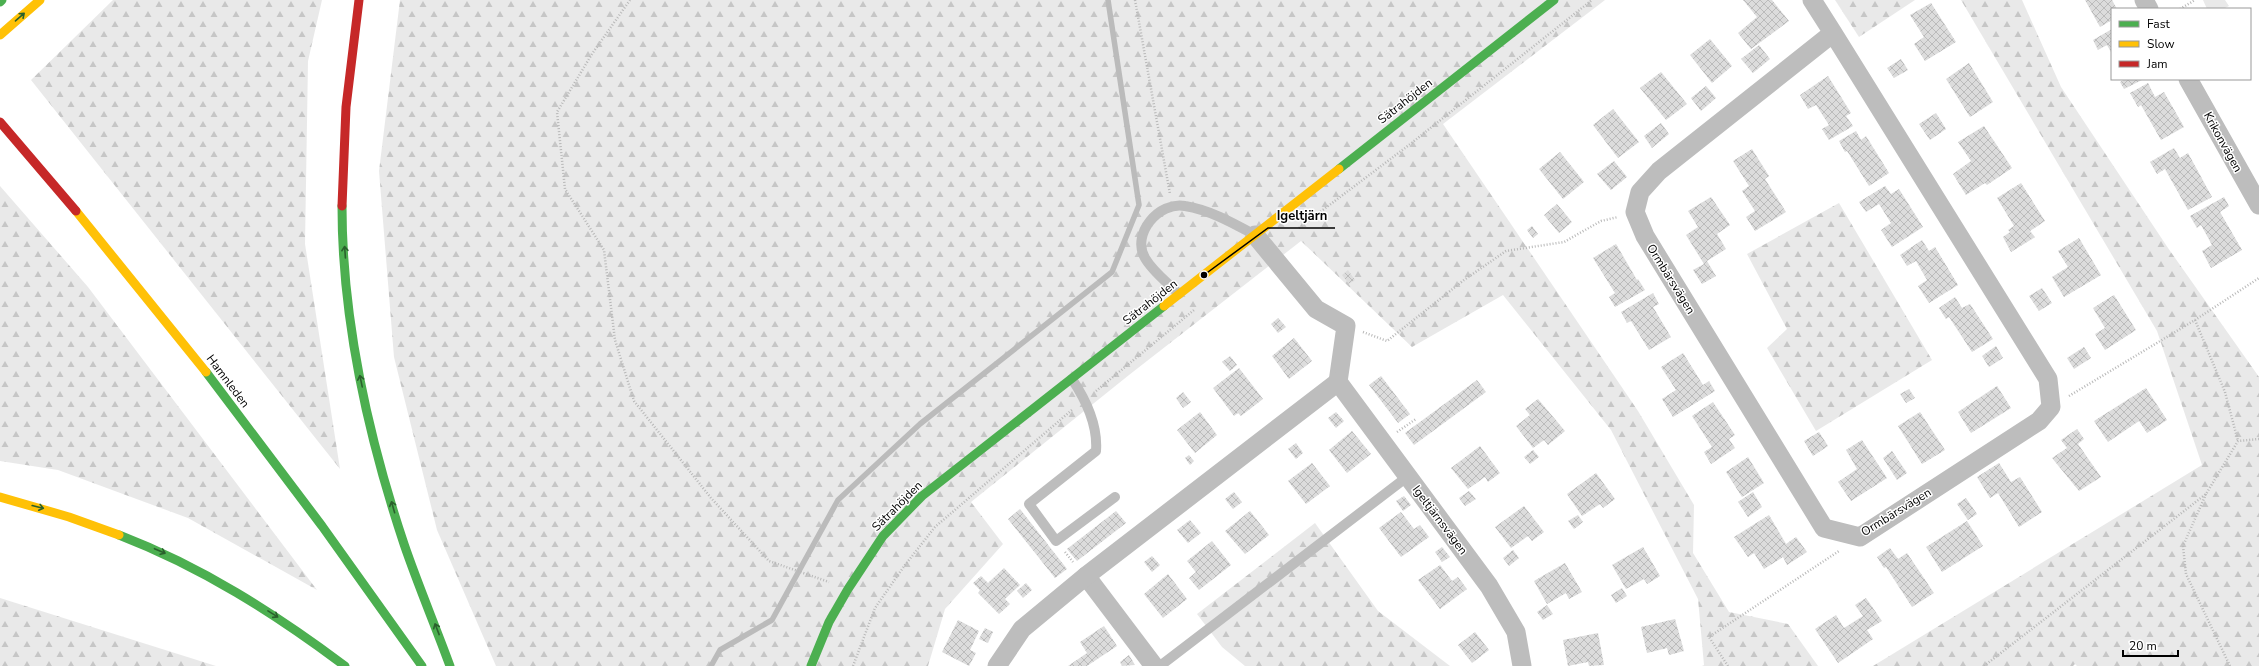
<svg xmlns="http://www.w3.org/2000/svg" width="2259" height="666" font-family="'Nunito Sans',sans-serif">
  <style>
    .forest { fill: url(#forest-firs) }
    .park { fill: #e9e9e9 }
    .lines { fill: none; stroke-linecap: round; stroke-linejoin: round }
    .stream { stroke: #bbb; stroke-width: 5.5 }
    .building { fill: url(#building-cross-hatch) }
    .path { stroke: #b8b8b8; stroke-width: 2.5; stroke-dasharray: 1 2; stroke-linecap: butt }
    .lane { stroke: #bdbdbd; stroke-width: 10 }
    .street { stroke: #bdbdbd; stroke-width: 19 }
    .fast { stroke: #4caf50; stroke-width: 9 }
    .slow { stroke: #ffc107; stroke-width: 9 }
    .jam { stroke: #c62828; stroke-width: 9 }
    .oneway { stroke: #2a602c }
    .labels { text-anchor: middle; stroke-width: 3; stroke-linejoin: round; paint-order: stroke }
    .street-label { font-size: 12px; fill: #000; stroke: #fff }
    .leader { fill: none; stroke: #000; stroke-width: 1.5 }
    .callout-dot { fill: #000; stroke: #fff; stroke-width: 1.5 }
    .callout-label { font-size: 13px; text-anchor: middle; font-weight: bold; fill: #000; stroke: #fff; stroke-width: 3; stroke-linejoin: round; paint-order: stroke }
  </style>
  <defs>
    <pattern id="forest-firs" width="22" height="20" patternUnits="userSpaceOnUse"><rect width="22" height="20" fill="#e9e9e9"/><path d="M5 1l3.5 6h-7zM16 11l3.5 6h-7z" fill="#c6c6c6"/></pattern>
    <pattern id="building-cross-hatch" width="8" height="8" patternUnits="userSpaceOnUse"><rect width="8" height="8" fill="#dcdcdc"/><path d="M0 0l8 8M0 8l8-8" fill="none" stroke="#bbb"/></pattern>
  </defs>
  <rect width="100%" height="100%" fill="#fff"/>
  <g class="forest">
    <path d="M113 0H322L308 61 305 244 340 469 31 80Z"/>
    <path d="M400 0H1605L1443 124 1638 411 1694 505 1693 553 1729 612 1788 624 1818 666H1702L1704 665 1698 599 1611 430 1503 295 1412 347 1301 241 1129 375 971 502 1003 544 945 609 928 666H496L437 530 394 357 379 171Z"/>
    <path d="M1835 0H1915L1859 37Z"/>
    <path d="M1961 0H2022L2061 87 2168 248 2259 377V666H2077L2075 664 2073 666H1873L2202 465 2157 331Z"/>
    <path d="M0 186 88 287 317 590 188 518 58 470 0 461Z"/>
    <path d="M1839 203 1932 360 1816 431 1767 348 1787 329 1747 254Z"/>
    <path d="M1315 523 1378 611 1450 666H1245L1222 647 1197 614Z"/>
    <path d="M0 598 216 666H0Z"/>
  </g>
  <path class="park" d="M2203 0H2225L2229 6 2223 9H2207Z"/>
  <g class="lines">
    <path class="stream" d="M711 666 720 650 772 620 838 500 920 424 1112 272 1139 205 1108 0"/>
  </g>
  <g class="building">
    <path d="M1743 0H1772L1789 21 1751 49 1738 33 1757 17Z"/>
    <path d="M2085 0H2112L2117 9H2112V20L2100 27Z"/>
    <path d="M1931 3 1956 42 1925 61 1914 44 1924 37 1910 15Z"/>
    <path d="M2112 29V54L2107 45 2098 50 2093 40Z"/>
    <path d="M1710 39 1732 66 1712 83 1690 55Z"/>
    <path d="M1759 45 1770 59 1753 73 1741 59Z"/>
    <path d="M1901 59 1908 70 1894 78 1887 68Z"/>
    <path d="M1969 63 1993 102 1970 117 1946 79Z"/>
    <path d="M1661 72 1687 104 1666 120 1640 88Z"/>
    <path d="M1828 76 1851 113 1846 116 1853 126 1829 140 1822 129 1829 125 1816 105 1808 109 1800 95Z"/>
    <path d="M2125 79H2144L2124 89 2120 82Z"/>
    <path d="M2148 83 2155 97 2164 92 2184 127 2161 140 2141 105 2138 107 2130 93Z"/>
    <path d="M1706 86 1716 98 1701 111 1691 98Z"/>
    <path d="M1613 109 1639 142 1618 158 1593 125Z"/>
    <path d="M1936 113 1946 129 1930 140 1919 124Z"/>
    <path d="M1661 123 1669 134 1652 148 1644 136Z"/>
    <path d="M1984 126 2012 168 1987 185 1985 183 1966 195 1953 174 1971 161 1958 142Z"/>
    <path d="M1856 131 1861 140 1866 136 1889 173 1869 186 1847 151 1845 152 1839 141Z"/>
    <path d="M2174 148 2180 158 2188 153 2212 197 2188 210 2165 169 2157 174 2150 162Z"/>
    <path d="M1752 149 1769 176 1765 179 1786 212 1755 231 1746 217 1755 211 1742 191 1749 186 1733 161Z"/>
    <path d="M1560 152 1584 182 1563 199 1539 169Z"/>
    <path d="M1614 161 1627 177 1611 190 1597 174Z"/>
    <path d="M2021 183 2045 221 2030 231 2035 237 2011 252 2003 237 2010 232 2008 230 2014 226 1997 198Z"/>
    <path d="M1885 186 1891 194 1899 189 1923 227 1892 247 1881 230 1891 223 1879 204 1866 212 1859 202Z"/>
    <path d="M1711 197 1730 225 1717 234 1726 249 1707 261 1716 276 1702 284 1693 270 1704 264 1686 235 1698 227 1688 211Z"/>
    <path d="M2224 197 2229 206 2220 212 2242 250 2211 268 2202 251 2212 245 2201 225 2197 228 2190 216Z"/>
    <path d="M1557 204 1572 222 1559 233 1544 215Z"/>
    <path d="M1532 226 1538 234 1533 238 1527 230Z"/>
    <path d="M2079 238 2101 275 2064 297 2052 277 2068 267 2058 251Z"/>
    <path d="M1922 240 1929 251 1935 247 1958 285 1929 303 1918 286 1927 280 1916 261 1907 266 1900 255Z"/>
    <path d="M1616 244 1637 280 1638 279 1645 290 1615 307 1609 297 1615 293 1593 258Z"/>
    <path d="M1348 270 1355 280 1349 284 1342 275Z"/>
    <path d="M2042 288 2052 303 2039 311 2029 296Z"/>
    <path d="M1653 293 1659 304 1653 307 1671 337 1649 350 1631 321 1627 323 1621 312Z"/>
    <path d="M2114 295 2136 330 2105 350 2095 334 2105 328 2093 308Z"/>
    <path d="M1955 297 1962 308 1970 304 1993 339 1972 352 1949 317 1946 319 1939 308Z"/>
    <path d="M1278 318 1286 327 1278 333 1271 324Z"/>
    <path d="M1294 338 1312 361 1289 379 1272 356Z"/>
    <path d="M1996 346 2003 358 1989 367 1982 356Z"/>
    <path d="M2084 347 2091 358 2074 369 2067 358Z"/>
    <path d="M1683 353 1703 385 1709 381 1715 391 1673 417 1662 399 1676 390 1661 367Z"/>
    <path d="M1230 356 1237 365 1230 371 1222 362Z"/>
    <path d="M1239 368 1263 399 1241 416 1238 413 1234 416 1213 388Z"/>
    <path d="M1381 376 1410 414 1398 423 1369 385Z"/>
    <path d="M1477 380 1486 392 1414 445 1405 433Z"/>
    <path d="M1997 386 2011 408 1971 433 1958 412Z"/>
    <path d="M2146 388 2167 420 2147 433 2139 421 2108 442 2094 421Z"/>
    <path d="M1909 389 1915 398 1906 403 1900 394Z"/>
    <path d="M1183 392 1191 402 1183 408 1176 398Z"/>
    <path d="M1538 399 1565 431 1548 445 1544 440 1533 448 1516 426 1530 415 1525 409Z"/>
    <path d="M1713 402 1735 435 1729 439 1735 448 1711 464 1704 452 1712 447 1692 416Z"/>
    <path d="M1200 412 1217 435 1195 453 1177 430Z"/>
    <path d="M1336 412 1344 421 1336 428 1328 418Z"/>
    <path d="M1920 412 1945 450 1922 464 1898 426Z"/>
    <path d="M2077 429 2084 439 2078 444 2101 477 2079 491 2052 458 2067 448 2061 440Z"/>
    <path d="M1352 431 1371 454 1347 473 1329 450Z"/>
    <path d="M1819 432 1828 446 1813 456 1804 441Z"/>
    <path d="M1862 440 1887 478 1851 501 1838 482 1857 469 1846 450Z"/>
    <path d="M1296 443 1303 453 1296 459 1288 449Z"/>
    <path d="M1480 446 1500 473 1488 482 1485 477 1468 489 1451 468Z"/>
    <path d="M1533 450 1539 457 1530 464 1524 457Z"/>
    <path d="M1892 451 1907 473 1897 480 1883 458Z"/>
    <path d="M1189 455 1194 461 1190 465 1185 458Z"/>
    <path d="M1748 457 1764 483 1742 497 1726 472Z"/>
    <path d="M1312 463 1330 486 1306 504 1288 481Z"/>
    <path d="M1999 463 2011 482 2020 477 2042 512 2019 527 1998 493 1990 498 1977 477Z"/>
    <path d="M1596 473 1615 499 1603 508 1600 504 1582 516 1567 494Z"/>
    <path d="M1469 491 1476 499 1465 506 1459 498Z"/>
    <path d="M1234 492 1242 502 1233 509 1225 499Z"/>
    <path d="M1753 492 1762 507 1748 517 1738 502Z"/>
    <path d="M1404 496 1411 505 1403 511 1396 501Z"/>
    <path d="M1966 498 1977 514 1968 520 1957 504Z"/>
    <path d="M1524 506 1544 532 1532 541 1528 536 1511 548 1495 527Z"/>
    <path d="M1020 509 1067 569 1055 578 1008 519Z"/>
    <path d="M1116 511 1126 523 1077 561 1067 549Z"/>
    <path d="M1250 511 1269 535 1245 554 1225 531Z"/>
    <path d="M1401 512 1414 529 1420 525 1429 537 1401 557 1379 528Z"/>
    <path d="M1578 515 1583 522 1574 529 1568 521Z"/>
    <path d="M1769 515 1786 544 1796 537 1807 552 1787 565 1783 557 1764 569 1754 553 1748 557 1734 537Z"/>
    <path d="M1190 520 1201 533 1188 543 1177 530Z"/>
    <path d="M1967 521 1983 546 1942 572 1926 547Z"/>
    <path d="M1212 541 1231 565 1199 590 1189 578 1196 572 1187 561Z"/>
    <path d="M1442 547 1450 557 1442 562 1435 552Z"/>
    <path d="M1643 547 1660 576 1647 584 1644 579 1626 589 1612 565Z"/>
    <path d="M1890 548 1898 559 1907 553 1934 593 1912 607 1886 567 1884 568 1877 557Z"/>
    <path d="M1513 550 1519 558 1509 566 1503 558Z"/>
    <path d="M1152 556 1160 565 1152 572 1144 562Z"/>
    <path d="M1565 563 1582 592 1569 599 1566 593 1547 604 1534 581Z"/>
    <path d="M1440 565 1452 581 1458 577 1467 589 1440 609 1418 580Z"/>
    <path d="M1004 568 1020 585 1005 599 1010 604 999 614 978 593 980 590 973 583 981 576 988 583Z"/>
    <path d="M1168 574 1187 599 1163 618 1144 594Z"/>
    <path d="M1026 583 1032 590 1023 598 1017 591Z"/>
    <path d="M1622 588 1627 596 1616 603 1611 595Z"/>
    <path d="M1866 598 1882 621 1867 630 1873 639 1838 663 1815 629 1836 615 1844 628 1863 616 1855 605Z"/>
    <path d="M1547 605 1553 614 1543 620 1537 612Z"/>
    <path d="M1675 619 1684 651 1669 655 1667 648 1647 653 1641 627Z"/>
    <path d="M958 620 979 631 970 650 976 653 969 666 942 652Z"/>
    <path d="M1104 626 1117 646 1087 666H1068L1087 653 1080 642Z"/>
    <path d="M985 628 993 632 988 643 979 639Z"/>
    <path d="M1475 632 1489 650 1472 663 1458 645Z"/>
    <path d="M1598 633 1604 665 1589 666 1588 662 1568 666 1563 640Z"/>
    <path d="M1129 655 1135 665 1122 666 1120 662Z"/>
  </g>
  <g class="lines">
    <g class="path">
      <path d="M630 0 592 54 557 112 565 189 604 250 615 340 634 401 711 498 769 561 829 582"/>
      <path d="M1135 0 1170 194"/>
      <path d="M2180 9 2195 0"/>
      <path d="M1299 228 1409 145 1592 0"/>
      <path d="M2195 320 2225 392 2238 441"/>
      <path d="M1363 332 1387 341 1464 280 1506 251 1564 242 1601 221 1618 217"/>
      <path d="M1096 391 1194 310"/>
      <path d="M2069 396 2195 320 2259 278"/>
      <path d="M1397 432 1416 419"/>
      <path d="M2206 494 2183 546 2186 574 2230 666"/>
      <path d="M1065 552 1073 562"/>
      <path d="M853 666 875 608 905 565 935 527 1073 409"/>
      <path d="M1728 666 1709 637 1839 551"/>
      <path d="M1984 666 2206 494 2238 441 2259 439"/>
    </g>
    <g class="lane">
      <path d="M1179 294C1168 283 1153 272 1145 258 1131 234 1159 201 1185 206 1210 210 1233 223 1255 235"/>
      <path d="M1072 379C1086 400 1098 425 1096 451L1029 504 1056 541 1115 497"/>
      <path d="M1160 666 1407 477"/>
    </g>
    <g class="street">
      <path d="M1812 0 1833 33 2048 379 2051 407 2039 421 1860 537 1824 528 1645 236 1635 212 1640 192 1659 171 1833 33"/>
      <path d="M2144 0 2149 9"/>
      <path d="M2188 79 2259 205"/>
      <path d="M1255 235 1316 309 1346 326 1338 382"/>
      <path d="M1086 576 1154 666"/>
      <path d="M997 666 1022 629 1086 576 1338 382 1489 586 1516 632 1522 666"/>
    </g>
    <g class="fast">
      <path d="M0 2 2 0"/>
      <path d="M1339 169 1554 0"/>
      <path d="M342 206C342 320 368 436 404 544 418 585 435 625 450 666"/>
      <path d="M206 372 322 526 422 666"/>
      <path d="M119 535C202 567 274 613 345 666"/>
      <path d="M811 666 829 622 848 589 883 536 922 496 1164 306"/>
    </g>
    <g class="slow">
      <path d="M0 35 40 0"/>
      <path d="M76 211 206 372"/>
      <path d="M1164 306 1339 169"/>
      <path d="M0 497 69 517 119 535"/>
    </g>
    <g class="jam">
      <path d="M0 122 76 211"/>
      <path d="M342 206 346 107 359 0"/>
    </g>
  </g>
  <defs><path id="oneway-shaft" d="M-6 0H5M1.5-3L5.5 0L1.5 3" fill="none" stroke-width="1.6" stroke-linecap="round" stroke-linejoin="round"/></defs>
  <g class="oneway">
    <use href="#oneway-shaft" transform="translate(20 17) rotate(-41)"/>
    <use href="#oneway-shaft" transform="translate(345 252) rotate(-94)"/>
    <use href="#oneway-shaft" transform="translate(361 381) rotate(-102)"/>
    <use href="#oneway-shaft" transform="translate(38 507) rotate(14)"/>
    <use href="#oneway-shaft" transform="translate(393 507) rotate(-106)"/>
    <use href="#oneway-shaft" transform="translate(160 551) rotate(23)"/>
    <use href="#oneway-shaft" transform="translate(273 614) rotate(32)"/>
    <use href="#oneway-shaft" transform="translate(437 629) rotate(-111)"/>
  </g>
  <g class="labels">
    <g class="street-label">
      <text transform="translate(1405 101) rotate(-38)" y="4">Sätrahöjden</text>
      <text transform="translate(2223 142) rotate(61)" y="4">Krikonvägen</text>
      <text transform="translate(1671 279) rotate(58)" y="4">Ormbärsvägen</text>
      <text transform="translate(1150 302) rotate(-38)" y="4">Sätrahöjden</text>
      <text transform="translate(228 381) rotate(53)" y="4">Hamnleden</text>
      <text transform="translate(897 506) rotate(-45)" y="4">Sätrahöjden</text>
      <text transform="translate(1896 512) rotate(-32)" y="4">Ormbärsvägen</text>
      <text transform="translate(1440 520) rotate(53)" y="4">Igeltjärnsvägen</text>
    </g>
  </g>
  <path class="leader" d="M1204 275L1268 228H1335"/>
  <circle class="callout-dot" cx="1204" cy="275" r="4"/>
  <g class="callout-label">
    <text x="1302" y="220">Igeltjärn</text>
  </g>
  <rect x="2111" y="8" width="140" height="72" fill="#ffffff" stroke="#999999"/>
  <rect x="2119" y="21" width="20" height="6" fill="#4caf50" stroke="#999999"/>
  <text x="2147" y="28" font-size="12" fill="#000000">Fast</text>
  <rect x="2119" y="41" width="20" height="6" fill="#ffc107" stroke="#999999"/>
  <text x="2147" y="48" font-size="12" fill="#000000">Slow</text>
  <rect x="2119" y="61" width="20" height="6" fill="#c62828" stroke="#999999"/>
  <text x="2147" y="68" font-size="12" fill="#000000">Jam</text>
  <path d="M2123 650v6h55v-6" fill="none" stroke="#000000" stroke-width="2"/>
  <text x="2129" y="650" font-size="12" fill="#000000" stroke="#ffffff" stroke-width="3" paint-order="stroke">20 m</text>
</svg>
